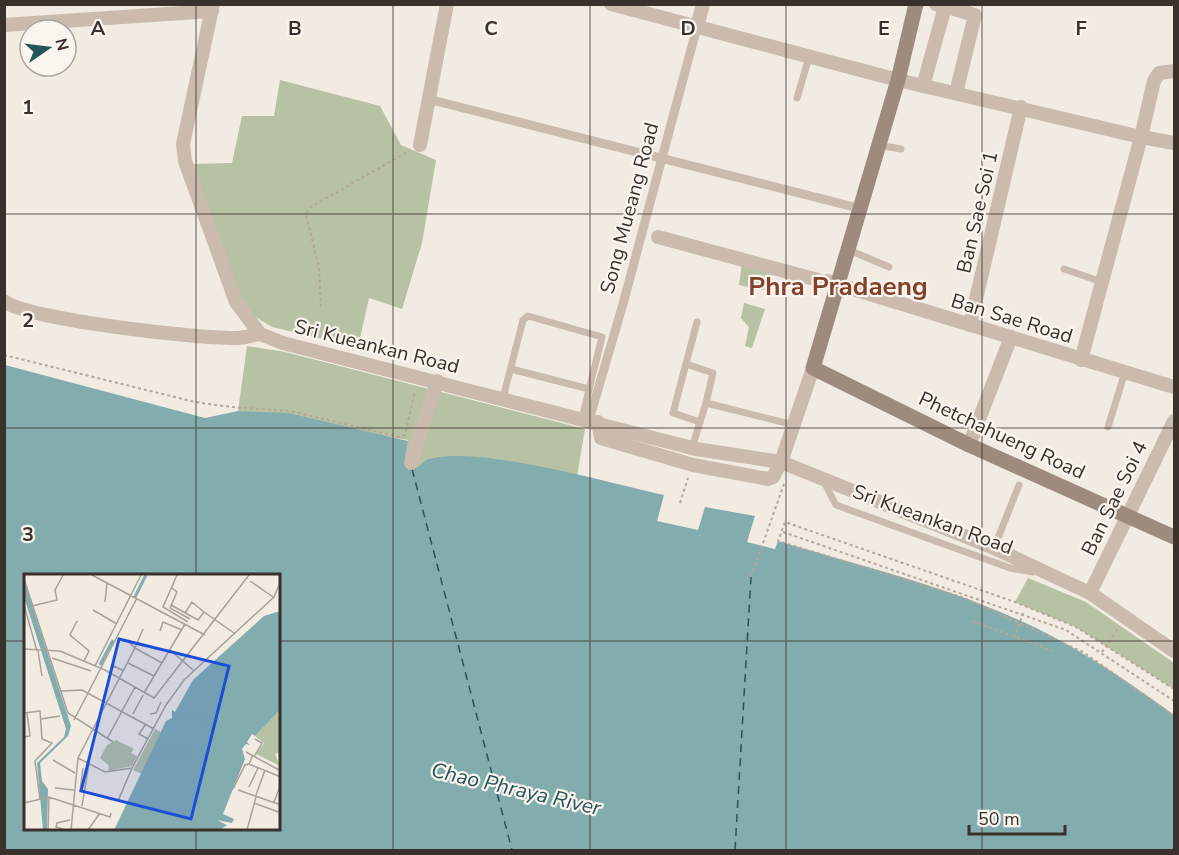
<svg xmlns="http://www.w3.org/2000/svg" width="1179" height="855" font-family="'Nunito Sans',sans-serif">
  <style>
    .green { fill: #b7c1a3 }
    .water { fill: #83acae; fill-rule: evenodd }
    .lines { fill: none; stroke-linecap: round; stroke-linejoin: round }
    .ferry { stroke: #245559; stroke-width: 1.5; stroke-dasharray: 8 6; stroke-linecap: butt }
    .path { stroke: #b6a699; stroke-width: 2; stroke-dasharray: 3 3; stroke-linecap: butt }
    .service { stroke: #cabbae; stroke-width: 7 }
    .pedestrian { stroke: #cabbae; stroke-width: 9 }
    .minor { stroke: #cabbae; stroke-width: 14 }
    .secondary { stroke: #9e8b80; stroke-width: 15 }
    .grid { fill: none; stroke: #3a312c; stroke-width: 1.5; stroke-opacity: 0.55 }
    .labels { text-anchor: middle; stroke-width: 4.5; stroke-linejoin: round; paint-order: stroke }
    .street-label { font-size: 20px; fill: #3a312c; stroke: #faf5ef }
    .water-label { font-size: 21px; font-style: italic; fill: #245559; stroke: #faf5ef }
    .district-label { font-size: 26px; font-weight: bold; fill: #83412a; stroke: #faf5ef }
    .inset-river { fill: none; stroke: #83acae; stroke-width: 3 }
    .inset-road { fill: none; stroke: #a8a199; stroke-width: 1.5 }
    .view { fill: #1d4ed8; fill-opacity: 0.15; stroke: #1d4ed8; stroke-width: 3 }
    .inset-edge { fill: none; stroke: #3a312c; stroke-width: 3 }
    .grid-label { font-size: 20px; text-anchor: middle; font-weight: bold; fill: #3a312c; stroke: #faf5ef; stroke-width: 4.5; stroke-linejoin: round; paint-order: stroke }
  </style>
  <rect width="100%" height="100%" fill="#f2ebe2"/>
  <g class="green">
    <path d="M280 80 380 106 401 145 436 160 422 243 402 309 369 298 358 347 272 327 244 310 210 221 194 164 232 163 242 116H274Z"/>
    <path d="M742 263 773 273 769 291 739 285Z"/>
    <path d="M744 303 765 309 752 348 745 346 749 327 741 318Z"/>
    <path d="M247 346 285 352 585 429 577 476 495 459 418 467 405 458 408 440 238 411Z"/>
    <path d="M1028 578 1086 602 1174 663V689L1076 627 1015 602Z"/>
  </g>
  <path class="water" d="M5 365 205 418 238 411 288 413 408 441 405 458 418 467C422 464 425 460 429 459 478 445 610 483 664 495L657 521 698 530 705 507 755 516 747 542 775 549 778 541C857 565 939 584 1014 618 1072 643 1123 678 1174 715V850H5ZM26 576H279V830H26Z"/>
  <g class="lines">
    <g class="ferry">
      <path d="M412 469 512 850"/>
      <path d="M735 850 751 577"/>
    </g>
    <g class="path">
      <path d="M321 307 319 267 306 215 309 208 409 151"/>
      <path d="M4 355 195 402 231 407 290 411 399 437 405 435 415 391"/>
      <path d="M680 503 688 478"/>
      <path d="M783 532 1066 630 1174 701"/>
      <path d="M751 577 784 484"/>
      <path d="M972 621 1053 651"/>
      <path d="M1014 638 1023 613"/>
      <path d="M1102 652 1119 627"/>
      <path d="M1174 689 1076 627 1015 602 785 522 778 541 962 597 1083 652 1174 716"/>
    </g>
    <g class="service">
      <path d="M797 98 809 57"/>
      <path d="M878 145 901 149"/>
      <path d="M849 250 889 267"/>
      <path d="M1064 269 1102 282"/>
      <path d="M686 364 713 373 706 403 794 425"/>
      <path d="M511 369 589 389"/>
      <path d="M503 398 523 320 528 316 602 337 582 418"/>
      <path d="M700 422 706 403"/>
      <path d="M1108 427 1125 372"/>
      <path d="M692 448 700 422 673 413 697 322"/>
      <path d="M824 482 836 505 1010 568 1033 572"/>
      <path d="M994 548 1019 485"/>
    </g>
    <g class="pedestrian">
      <path d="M428 99 858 208"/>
      <path d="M589 420 623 304 697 27"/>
    </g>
    <g class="minor">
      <path d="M213 4 183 144 185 161 236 302 260 334 283 343 696 449 781 462 994 548 1064 581 1090 593 1174 651"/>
      <path d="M611 4 898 80 1141 137 1081 360"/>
      <path d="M936 4 975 15 956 93"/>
      <path d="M4 25 212 11"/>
      <path d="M697 27 703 4"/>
      <path d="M1174 71 1159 73 1154 81 1141 137 1174 143"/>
      <path d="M923 86 945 7"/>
      <path d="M420 145 447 4"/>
      <path d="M658 237 818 280"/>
      <path d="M827 281 1174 387"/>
      <path d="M4 301C28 320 201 339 237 338 245 338 253 335 260 334"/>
      <path d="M970 325 1021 107"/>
      <path d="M598 422 601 438 693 465 768 479 773 477 781 462 813 368"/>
      <path d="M969 445 1011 337"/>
      <path d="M411 463 437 381"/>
      <path d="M1090 593 1174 421"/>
    </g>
    <path class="secondary" d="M916 4 898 80 813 368 969 445 1174 537"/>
  </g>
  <path class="grid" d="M196 4V576M393 4V850M590 4V850M786 4V850M982 4V850M4 214H1174M4 428H1174M4 641H26M279 641H1174M196 830V850"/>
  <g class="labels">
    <g class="street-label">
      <text transform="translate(629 208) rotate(-75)" y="7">Song Mueang Road</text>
      <text transform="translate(977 212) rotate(-77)" y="7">Ban Sae Soi 1</text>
      <text transform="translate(1012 318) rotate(17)" y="7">Ban Sae Road</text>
      <text transform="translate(377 346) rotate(14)" y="7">Sri Kueankan Road</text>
      <text transform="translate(1002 435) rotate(25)" y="7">Phetchahueng Road</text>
      <text transform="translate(1114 498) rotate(-64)" y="7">Ban Sae Soi 4</text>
      <text transform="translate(933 519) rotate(20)" y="7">Sri Kueankan Road</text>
    </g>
    <g class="water-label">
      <text transform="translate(516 789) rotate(13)" y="7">Chao Phraya River</text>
    </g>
    <g class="district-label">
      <text x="838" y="295">Phra Pradaeng</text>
    </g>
  </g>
  <g transform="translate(24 574)">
    <rect width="256" height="256" fill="#f2ebe2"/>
    <path d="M256 136V178L251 180 256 192 232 180 240 169 231 162ZM131 155 137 158 130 177 118 200 109 196ZM92 166 110 175 107 179 113 182 108 192 84 197 85 192 76 184 83 171Z" fill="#b7c1a3"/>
    <path d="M0 6 47 152 44 162 16 189 18 207 24 215 23 256H19L13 189 40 163 42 155 0 23ZM256 37V136L231 162 228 160 223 168 226 171 222 170 218 175 221 185 199 240 210 245 208 249 193 246 203 251 196 256H90L142 147 148 144V136L151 138 169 106 240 42Z" fill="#83acae"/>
    <path class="inset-river" d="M111 23 122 1M76 91 89 66M156 139 221 159M131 179 219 178"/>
    <path class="inset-road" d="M68 1 181 61M153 1 139 33 164 48M0 5 44 139 89 168M226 7 249 23M148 14 153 18 146 34 166 45M81 28 83 9M0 31 13 77M147 31 174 46 180 38 210 59M8 32 33 26 31 16 39 1M69 36 93 50M161 39 168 28 180 38M53 47 46 61 65 77 60 87M136 57 139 48 158 56M104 67 111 74 119 55M0 75 36 77 81 96 130 124 225 1M146 76 169 96M14 77 18 102M28 84 67 97M104 89 130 102M71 92 117 1M86 99 90 92 100 97M37 117 58 116 130 155M120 119 161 50M0 139 16 137 18 165 28 169 11 187 16 225M109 140 119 121M126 140 132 139 137 128M17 145 36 142M50 146 113 24M121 151 115 160 124 165M0 163 6 162 3 139M83 165 111 113M222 178 257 197M229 181 225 190 257 203M230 183 238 169 231 165M54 184 81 198 108 194 142 131 160 106 250 23 255 11M29 186 51 199M225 213 234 194M31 214 50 216M209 215 221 191 225 190M214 216 257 231M56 217 59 194M232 221 241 196M94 227 108 194M250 228 257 210M0 229 25 223 86 243 87 239M230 229 257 239M58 232 65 190M39 255 32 253 33 249 46 246M24 256 25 223M47 256 54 184 111 74 138 89M64 256 76 239M223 256 232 223"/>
    <path class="view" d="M95 65 205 92 167 245 57 217Z"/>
    <rect width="256" height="256" class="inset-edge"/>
  </g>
  <g class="grid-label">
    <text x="98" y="35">A</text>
    <text x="295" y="35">B</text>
    <text x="491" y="35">C</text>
    <text x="688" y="35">D</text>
    <text x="884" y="35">E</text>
    <text x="1081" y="35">F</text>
    <text x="28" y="114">1</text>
    <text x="28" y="327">2</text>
    <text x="28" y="541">3</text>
  </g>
  <rect width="1179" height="855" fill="none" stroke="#3a312c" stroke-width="12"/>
  <g transform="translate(48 48) rotate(76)"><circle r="28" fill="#faf5ef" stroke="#ada7a1" stroke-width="1.5"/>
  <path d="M0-4.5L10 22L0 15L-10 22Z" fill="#245559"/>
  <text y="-9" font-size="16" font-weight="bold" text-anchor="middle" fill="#3a312c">N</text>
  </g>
  <path d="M969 825v9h96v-9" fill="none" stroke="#3a312c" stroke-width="3"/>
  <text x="978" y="825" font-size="18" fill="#3a312c" stroke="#faf5ef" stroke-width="4.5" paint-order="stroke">50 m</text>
</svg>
